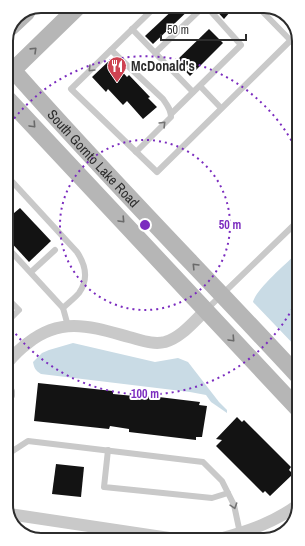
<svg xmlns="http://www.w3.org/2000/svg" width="305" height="546" font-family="'Archivo Narrow',sans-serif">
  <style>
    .water { fill: #c9dbe5 }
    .building { fill: #131313 }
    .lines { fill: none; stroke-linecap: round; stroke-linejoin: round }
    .lane { stroke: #c9c9c9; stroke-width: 6 }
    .street { stroke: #c9c9c9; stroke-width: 12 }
    .secondary { stroke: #b6b6b6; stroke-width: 17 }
    .oneway { stroke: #6a6a6a }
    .oneway2 { stroke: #737373 }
    .ring { fill: none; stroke: #7b2cbf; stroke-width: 2; stroke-dasharray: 2 4 }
    .labels { text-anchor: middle; stroke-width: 4; stroke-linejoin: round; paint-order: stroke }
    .poi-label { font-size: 14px; font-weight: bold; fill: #2c2c2c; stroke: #fff; text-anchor: start }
    .street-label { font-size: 14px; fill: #2c2c2c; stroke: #fff }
    .rim { fill: none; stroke: #2c2c2c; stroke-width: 2 }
    .centre { fill: #7b2cbf; stroke: #fff; stroke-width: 2 }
    .ring-label { font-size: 12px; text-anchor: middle; font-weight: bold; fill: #7b2cbf; stroke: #fff; stroke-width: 4; stroke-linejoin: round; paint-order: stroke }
  </style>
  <rect width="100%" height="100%" fill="#fff"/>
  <g class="water">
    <path d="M298 252V349L253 302C256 289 287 263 298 252Z"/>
    <path d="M73 343 155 362 178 358 188 362 219 402 227 410V413L211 402 206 395 190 392 41 374C36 371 34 368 33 362L42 353 49 350Z"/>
  </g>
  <g class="building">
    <path d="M177 6H193L153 44 145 36Z"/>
    <path d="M212 6H224L230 12 224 19Z"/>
    <path d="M209 29 223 43 190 76 176 61Z"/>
    <path d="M111 59 127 77 129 75 150 97 148 98 157 107 143 119 127 101 123 105 108 89 106 92 92 77Z"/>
    <path d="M20 208 51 241 29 262 7 238V219Z"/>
    <path d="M38 383 113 391V394L134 396V394L200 402 199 405 207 406 202 437H196V440L129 432V429L110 426 109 429 34 421Z"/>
    <path d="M237 417 242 422 244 420 291 467 289 470 293 474 270 496 265 491 263 493 216 446 222 440 216 439Z"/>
    <path d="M56 464 84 467 81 497 52 494Z"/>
  </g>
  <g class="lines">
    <g class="lane">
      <path d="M156 6 71 89 157 172 291 40"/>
      <path d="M257 6 296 46"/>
      <path d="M132 29 193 92"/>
      <path d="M111 50 163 99C167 105 171 109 171 117L136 152"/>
      <path d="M155 53 204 6"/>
      <path d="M200 86 221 108"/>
      <path d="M171 114 241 45 206 6"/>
      <path d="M7 176 77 252C85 264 89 279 79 293 75 298 68 303 63 308"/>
      <path d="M7 247 63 308 68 326"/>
      <path d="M31 272 55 250"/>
      <path d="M8 299 19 310 8 321"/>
      <path d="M207 309 297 222"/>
      <path d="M8 383 12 391V396L8 399"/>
      <path d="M108 450 104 487 212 498 228 493"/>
      <path d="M8 454 28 441 203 462 222 481 234 505 240 533"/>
    </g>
    <g class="street">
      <path d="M8 362C14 355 21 348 28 343 62 316 92 327 129 337 141 340 153 345 165 342 182 337 194 321 206 310"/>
      <path d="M9 514 169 538"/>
      <path d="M223 538C251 530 275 522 299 504"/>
    </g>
    <g class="secondary">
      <path d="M11 27 27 12"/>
      <path id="s1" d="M6 62C100 170 201 271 298 376"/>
      <path d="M6 77 79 6"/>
      <path d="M6 97 298 409"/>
    </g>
  </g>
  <defs><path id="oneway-chevron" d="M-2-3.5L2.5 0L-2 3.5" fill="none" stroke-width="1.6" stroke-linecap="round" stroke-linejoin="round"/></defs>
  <g class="oneway">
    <use href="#oneway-chevron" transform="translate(34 50) rotate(-44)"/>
    <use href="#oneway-chevron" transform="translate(33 125) rotate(47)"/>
    <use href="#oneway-chevron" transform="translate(122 220) rotate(47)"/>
    <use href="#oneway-chevron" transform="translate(195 266) rotate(-134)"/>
    <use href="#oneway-chevron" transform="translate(232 339) rotate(47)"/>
  </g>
  <g class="oneway2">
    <use href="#oneway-chevron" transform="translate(91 69) rotate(135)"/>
    <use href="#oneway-chevron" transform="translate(163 124) rotate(-45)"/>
    <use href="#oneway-chevron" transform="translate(234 506) rotate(72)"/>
  </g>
  <g class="ring">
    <circle cx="145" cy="225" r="85"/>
    <path d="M298 298A169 169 0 0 1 8 324M7 128A169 169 0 0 1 297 151"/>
  </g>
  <defs>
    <symbol id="restaurant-pin" viewBox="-11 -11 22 30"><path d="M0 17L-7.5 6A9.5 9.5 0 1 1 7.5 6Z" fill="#ce4251" stroke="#fff"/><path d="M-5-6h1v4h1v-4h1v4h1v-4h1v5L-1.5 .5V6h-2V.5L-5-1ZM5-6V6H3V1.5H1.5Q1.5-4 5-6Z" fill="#fff"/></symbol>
  </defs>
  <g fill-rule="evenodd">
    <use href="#restaurant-pin" x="106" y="55" width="22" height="30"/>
  </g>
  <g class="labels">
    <g class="poi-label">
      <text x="131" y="71">McDonald's</text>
    </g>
    <g class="street-label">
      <text dy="5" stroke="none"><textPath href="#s1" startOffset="130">South Gornto Lake Road</textPath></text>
    </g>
  </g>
  <path d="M0 0H305V546H0ZM41 13H264A28 28 0 0 1 292 41V505A28 28 0 0 1 264 533H41A28 28 0 0 1 13 505V41A28 28 0 0 1 41 13Z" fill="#fff" fill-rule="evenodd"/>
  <path class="rim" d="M41 13H264A28 28 0 0 1 292 41V505A28 28 0 0 1 264 533H41A28 28 0 0 1 13 505V41A28 28 0 0 1 41 13Z"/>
  <circle cx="145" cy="225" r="6" class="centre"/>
  <g class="ring-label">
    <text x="230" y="229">50 m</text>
    <text x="145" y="398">100 m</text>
  </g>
  <path d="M161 34v6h85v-6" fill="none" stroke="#2c2c2c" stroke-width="2"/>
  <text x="167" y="34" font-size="12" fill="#2c2c2c" stroke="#ffffff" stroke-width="3" paint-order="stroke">50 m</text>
</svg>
